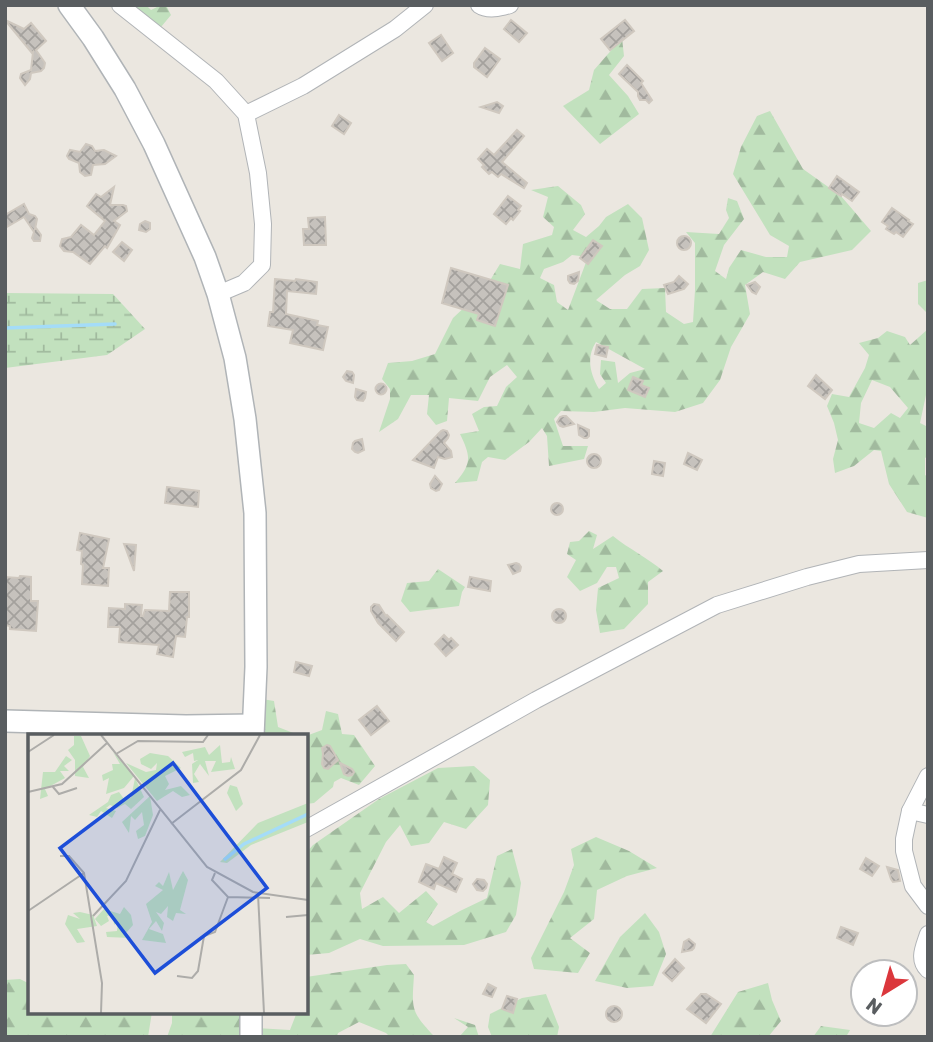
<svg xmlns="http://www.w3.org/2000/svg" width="933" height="1042" font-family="Rubik,sans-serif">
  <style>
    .forest { fill: url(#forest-firs); fill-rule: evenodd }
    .wetland { fill: url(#wetland-marsh) }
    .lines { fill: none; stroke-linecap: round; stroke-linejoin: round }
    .stream { stroke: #a4dcf8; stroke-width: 3.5 }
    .building { fill: url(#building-cross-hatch); stroke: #cfc8bf; stroke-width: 2 }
    .street-casing { stroke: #b1b4b7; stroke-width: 18 }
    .secondary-casing { stroke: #b0b4b7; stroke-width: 24 }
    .street { stroke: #fff; stroke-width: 16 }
    .secondary { stroke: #fff; stroke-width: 21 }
    .inset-river { fill: none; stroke: #a4dcf8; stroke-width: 3.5 }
    .inset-road { fill: none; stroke: #adaca9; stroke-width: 2 }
    .view { fill: #1d4ed8; fill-opacity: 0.15; stroke: #1d4ed8; stroke-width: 3.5 }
    .inset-edge { fill: none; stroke: #595d60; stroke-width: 3.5 }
  </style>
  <defs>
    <pattern id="forest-firs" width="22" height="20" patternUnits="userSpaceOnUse" patternTransform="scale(1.75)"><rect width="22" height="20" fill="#c2e1be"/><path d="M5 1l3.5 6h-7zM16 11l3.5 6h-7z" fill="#a1ba9e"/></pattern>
    <pattern id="wetland-marsh" width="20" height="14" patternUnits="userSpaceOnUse" patternTransform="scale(1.75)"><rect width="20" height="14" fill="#c2e1be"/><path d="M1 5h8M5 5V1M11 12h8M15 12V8" fill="none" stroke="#a1ba9e"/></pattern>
    <pattern id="building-cross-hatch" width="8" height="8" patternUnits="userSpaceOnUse" patternTransform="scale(1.75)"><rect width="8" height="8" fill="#c6c2bd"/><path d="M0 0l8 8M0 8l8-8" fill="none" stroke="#a4a19d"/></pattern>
  </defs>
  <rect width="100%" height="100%" fill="#ebe7e0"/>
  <g class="forest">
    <path d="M128 5H146L151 10 161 5H166L171 15 161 27Z"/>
    <path d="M622 38 624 56 609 75 628 96 639 114 600 144 563 106 589 90 594 70Z"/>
    <path d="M770 111 803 169 841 196 871 231 852 250 800 262 785 279 763 272 745 285 750 314 731 347 720 380 703 403 675 412 625 408 594 412 561 411 554 419 563 446H588L584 459 549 466 547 436 542 428 529 442 505 460 488 457 482 462 477 481 455 483C472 463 471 457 460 434L479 431 472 414 484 407 497 406 506 387 517 377 507 365 490 377 478 401 449 398 447 421 436 425 427 414 429 395H411L398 419 379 432 390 399V389L382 379 388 363 412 361 435 354 453 318 486 287 500 264 520 269 523 244 552 235 554 227 543 217 548 197 531 190 558 186 581 205 585 214 573 230 586 237 599 226 606 217 628 204 642 218 649 250 640 266 625 275 596 300 610 309H627L642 289 665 288 666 312 684 324 693 322 695 290V243L686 232 719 234 729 218 726 210 728 198 737 201 744 219 724 245 715 271 726 279 729 268 741 250 766 257H787L789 246 770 235 733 174 741 147 757 116ZM572 255 588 257 568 310 557 302 554 285 540 278 544 269 563 262ZM596 342 645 369 630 373 618 383 615 362 601 360 600 374 606 383 599 389C590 374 586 357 596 342Z"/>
    <path d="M928 280V314L918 304V283Z"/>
    <path d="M928 329V394L926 395 920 423 928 427V456L925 458V475L928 477V518L907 512 889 484 881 451 874 450 854 466 835 473 833 459 838 440 834 423 827 406 832 394 849 397 865 368 869 355 859 343 878 338 887 331 905 337 910 345ZM872 380 890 387 908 408 900 418 891 413 874 428 859 423 861 403Z"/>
    <path d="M589 531 597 535 593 549 613 536C629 549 648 558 663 571L648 582V604L624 629 600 633 596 610 598 588 619 578 616 567H607L597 583 580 591 567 577 576 560 567 554 570 542 579 541Z"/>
    <path d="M438 569 465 587 462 592 459 606 410 612 401 601 407 583 429 581Z"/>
    <path d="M256 698 274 701 278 727 301 736H257Z"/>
    <path d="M326 711 338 714 342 734 354 735 375 766 359 785 341 778 334 782 333 787 314 803 306 804V736L322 730Z"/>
    <path d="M474 766 490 780 488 805 466 829 444 822 429 843 411 846 400 825 386 842 360 893 362 909 383 897 399 913 426 891 438 904 426 922 433 926 460 911 487 898 497 856 512 849 521 883 516 915 506 932 464 945 383 946 360 939 329 953 306 955V853L313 845 379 799 438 768Z"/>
    <path d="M596 837 629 851 657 868 627 876 597 890 594 919 570 938 590 953 578 973 534 969 531 958 564 892 574 865 571 849Z"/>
    <path d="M645 913 659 932 666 954 653 986 627 988 595 981 620 937Z"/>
    <path d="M406 964 414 975C412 1008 410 1011 434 1036L455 1037H390L386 1033 359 1022 338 1033 337 1037H257L256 1028 290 1030 297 1012H306V977L387 965Z"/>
    <path d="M20 979 30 984V1012H152L148 1037H5V980Z"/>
    <path d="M768 983 772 1000 781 1021 768 1037H710L738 992Z"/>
    <path d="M546 994 559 1027 557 1037H492L488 1027 490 1014 522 998Z"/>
    <path d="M172 1012H239L240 1037H167L172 1023Z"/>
    <path d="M454 1018 475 1025 479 1037H459L468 1027Z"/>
    <path d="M821 1026 850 1030 846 1037H813Z"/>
  </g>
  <path class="wetland" d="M5 293 113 294 145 329 107 355 5 368Z"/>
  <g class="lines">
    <path class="stream" d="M5 328 115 324"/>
  </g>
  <g class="building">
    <path d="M5 20 24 29 31 23 46 41 36 50 45 63 44 68 41 71 31 73 30 79 25 85 20 78 21 74 31 70 33 52 32 53Z"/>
    <path d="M511 20 527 33 519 42 504 29Z"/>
    <path d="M625 20 634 31 610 50 601 39Z"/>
    <path d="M441 35 453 53 442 61 429 43Z"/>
    <path d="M485 48 500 59 487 77 474 67V63Z"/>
    <path d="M627 65 643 81 641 83 652 100 649 103 646 100H640L638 96V92L619 74Z"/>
    <path d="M497 102 503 106 499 113 481 107Z"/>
    <path d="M339 115 351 123 344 134 332 126Z"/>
    <path d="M517 130 524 136 502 162 527 183 524 188 501 174 498 177 492 172 489 174 482 167 484 165 478 159 487 149 494 155Z"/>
    <path d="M86 144 92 146 95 151 104 150 116 156 105 164 93 165 91 175 85 176 80 172 79 163 69 159 67 156 70 150 80 152Z"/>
    <path d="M837 176 859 192 852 201 842 194 841 196 829 188Z"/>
    <path d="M114 187 110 205H123L126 206 127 211 114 221 120 225 107 248 105 246 90 264 73 252 64 251 60 246 62 239 71 237 81 225 94 235 105 221 87 206 96 194 101 197Z"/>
    <path d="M508 196 521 206 518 210 520 211 513 220 511 218 506 224 494 214Z"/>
    <path d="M24 204 29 214 35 216 37 219 35 229 36 228 41 235 40 241H34L32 238 34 232 24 217 5 228V215Z"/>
    <path d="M892 208 909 220 908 221 913 224 903 237 896 232 894 234 886 229 888 226 882 222Z"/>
    <path d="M325 217 326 245H304L303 229H309L308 218Z"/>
    <path d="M145 221 150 223V229L146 232 139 230 140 224Z"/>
    <circle cx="684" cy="243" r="7"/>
    <path d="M593 240 602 246 588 264 580 258Z"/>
    <path d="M122 242 132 250 124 261 113 252Z"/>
    <path d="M451 268 508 285 495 326 477 320 479 314 442 303Z"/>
    <path d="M579 272 578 281 574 284 570 283 568 280V276Z"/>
    <path d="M679 276 688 284 684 289 668 294 664 285 674 282Z"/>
    <path d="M275 279 295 281 296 279 317 282 316 294 287 291 286 314 318 321 317 325 328 327 323 350 290 343 293 330 268 326 270 312H273Z"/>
    <path d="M755 282 760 287 756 294 752 292 747 285Z"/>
    <path d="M597 345 608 347 606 357 595 354Z"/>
    <path d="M347 371 352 372 354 375 353 383 346 381 343 377Z"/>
    <path d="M816 375 832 390 825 399 808 386Z"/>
    <path d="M633 377 643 381 641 385 649 388 645 397 628 390Z"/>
    <circle cx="381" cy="389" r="5.5"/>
    <path d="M356 389 366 392 365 398 363 401 357 400 355 397Z"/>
    <path d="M563 416H566L574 424 563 427 560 426 557 422 560 417Z"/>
    <path d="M578 425 589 430V436L587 438H584L579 435Z"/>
    <path d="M443 430 447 431 449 435 448 438 444 443 451 451 452 457 445 459 438 457 434 468 413 460 441 431Z"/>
    <path d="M362 439 364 450 358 453 355 452 352 449 353 443 355 441Z"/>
    <path d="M688 453 702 460 697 470 684 464Z"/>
    <circle cx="594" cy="461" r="7"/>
    <path d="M654 461 665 463 663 476 652 474Z"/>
    <path d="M435 476 442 484 439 490 436 491 431 488 430 484Z"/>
    <path d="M167 487 199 491 198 507 165 503Z"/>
    <circle cx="557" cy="509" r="6"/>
    <path d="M80 533 109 539 103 568H109L108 586 82 584 83 565 81 564 82 551 77 550Z"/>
    <path d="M124 544 136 545 134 571Z"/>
    <path d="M516 563 519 564 521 567 520 571 513 574 508 565Z"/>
    <path d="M20 576 31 577V601H38L36 631 10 629V626L5 625V577L19 578Z"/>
    <path d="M470 577 491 581 490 591 468 587Z"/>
    <path d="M170 592H189V617H187L185 637 176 636 173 657 157 654 159 645 119 642 120 627H108L109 608 125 609V604L142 605 141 616H143L145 610 169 611Z"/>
    <path d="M374 604 379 605 386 616 387 615 404 632 396 641 378 623 371 611V607Z"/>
    <circle cx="559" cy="616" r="7"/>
    <path d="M444 635 449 640 451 638 458 645 446 656 435 644Z"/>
    <path d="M296 662 312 666 309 676 294 672Z"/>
    <path d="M377 706 389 721 371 735 359 720Z"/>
    <path d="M327 745 330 746 338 760 328 769 324 768 322 764 323 754 322 748Z"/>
    <path d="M340 763 352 769 354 772 352 775 348 776 344 774Z"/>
    <path d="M444 857 457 863 452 874 462 879 456 892 436 883 434 889 419 882 426 864 439 869Z"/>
    <path d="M866 858 879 866 872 876 860 869Z"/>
    <path d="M887 867 898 870 900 881 893 882 891 879Z"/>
    <path d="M477 879 484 880 487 884 486 888 483 891 477 890 473 884Z"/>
    <path d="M841 927 858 933 853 945 837 938Z"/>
    <path d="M689 939 695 944 694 948 692 950 682 952 684 942Z"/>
    <path d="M675 959 684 968 672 981 663 973Z"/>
    <path d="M863 978V995L856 994 853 992 852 985 854 982Z"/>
    <path d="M488 984 496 988 492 997 483 994Z"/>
    <path d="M701 994H706L721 1004 706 1023 687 1009Z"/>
    <path d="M507 996 517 999 513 1013 502 1009Z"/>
    <circle cx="614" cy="1014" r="8"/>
  </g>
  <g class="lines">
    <defs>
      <g id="street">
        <path d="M120 5 216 81 246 114 258 173 263 224 262 265 244 283 218 294"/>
        <path d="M479 5C488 11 500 8 510 5"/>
        <path d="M246 114 303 86 395 29 425 5"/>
        <path d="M928 776 910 811 904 839V851L913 886 928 906"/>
        <path d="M910 811 928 815"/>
        <path d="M306 829 536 700 717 605 807 577 859 564 928 560"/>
        <path d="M928 934C924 947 917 959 928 970"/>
      </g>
      <g id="secondary">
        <path d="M69 5 93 38 125 89 154 144 205 257 218 294 235 358 245 419 255 513 256 667 253 736"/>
        <path d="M5 721 186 726 253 725"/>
        <path d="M251 1012V1037"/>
      </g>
    </defs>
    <use href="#street" class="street-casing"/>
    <use href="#secondary" class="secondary-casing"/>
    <use href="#street" class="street"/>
    <use href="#secondary" class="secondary"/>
  </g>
  <g transform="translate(28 734)">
    <rect width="280" height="280" fill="#ebe7e0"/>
    <path d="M46 2H53L62 22 55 33 61 44 47 42V26L40 16 46 11ZM192 11 194 29 202 28 203 23 207 35 183 38 188 27H177L181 42 172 30 166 40 171 48 165 49 164 30 170 26 166 27 165 19 157 23 154 18 177 13 181 21ZM85 18 106 42 96 54 78 60 81 44 75 47 74 41 85 36 84 30H92ZM122 19 140 22 153 34 137 42 141 50 137 56 153 52 162 61 154 63 145 57 129 67 98 29 118 38 128 36 129 29 123 35 113 30 112 25ZM38 22 44 26 36 32 41 37H32L37 44 17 55 20 62 12 65 15 38H27ZM107 44 116 63 103 75 97 70 89 74 82 71 78 74 88 77 84 84 73 77 69 83 61 81 80 68 83 61 91 58 96 65 103 64ZM202 51 209 53 215 70 208 77 199 59ZM122 62 125 81 117 102 110 105 108 97 116 91 114 78 107 86 103 82 101 99 94 88ZM155 137 160 146 152 176 158 180 148 179 145 187 139 183 140 172 133 180 128 178 136 189 134 197 128 187 121 195 135 200 138 209 114 206 124 188 118 170 135 156 127 152 131 148 135 152 141 138 145 156ZM96 173 103 181 105 191 98 199 103 204 79 203 78 198 89 197 90 187 86 191 85 181 79 182 81 187 73 192 67 185 76 175 92 180ZM52 178 65 181 69 192 49 195 57 208 49 209 37 190 40 181 52 185 45 179Z" fill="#c2e1be"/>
    <path d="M280 69V88L223 111 199 129 192 128 230 89Z" fill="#c2e1be"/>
    <path class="inset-river" d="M196 126 216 110 280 80"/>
    <path class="inset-road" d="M73 1 179 133 225 158 280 166M0 18 26 1M88 20 110 7 175 8 180 1M25 53 31 60 49 54M0 58 34 50 79 9M143 90 213 36 232 1M32 122H41L56 139 74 249 73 279M187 139 184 146 200 163 242 164M230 160 236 279M0 177 56 139M65 182 98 147 132 76M258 183 280 181M149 242 164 244 170 237 176 202 187 198 200 163"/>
    <path class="view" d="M145 29 239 154 127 239 32 114Z"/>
    <rect width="280" height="280" class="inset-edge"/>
  </g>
  <rect width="933" height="1042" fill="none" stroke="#595d60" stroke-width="14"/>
  <g transform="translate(884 993) rotate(217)"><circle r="33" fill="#ffffff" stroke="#bdbebf" stroke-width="2"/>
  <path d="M0-5L12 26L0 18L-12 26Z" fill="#db373c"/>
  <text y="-10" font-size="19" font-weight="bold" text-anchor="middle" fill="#595d60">N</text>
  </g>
</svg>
